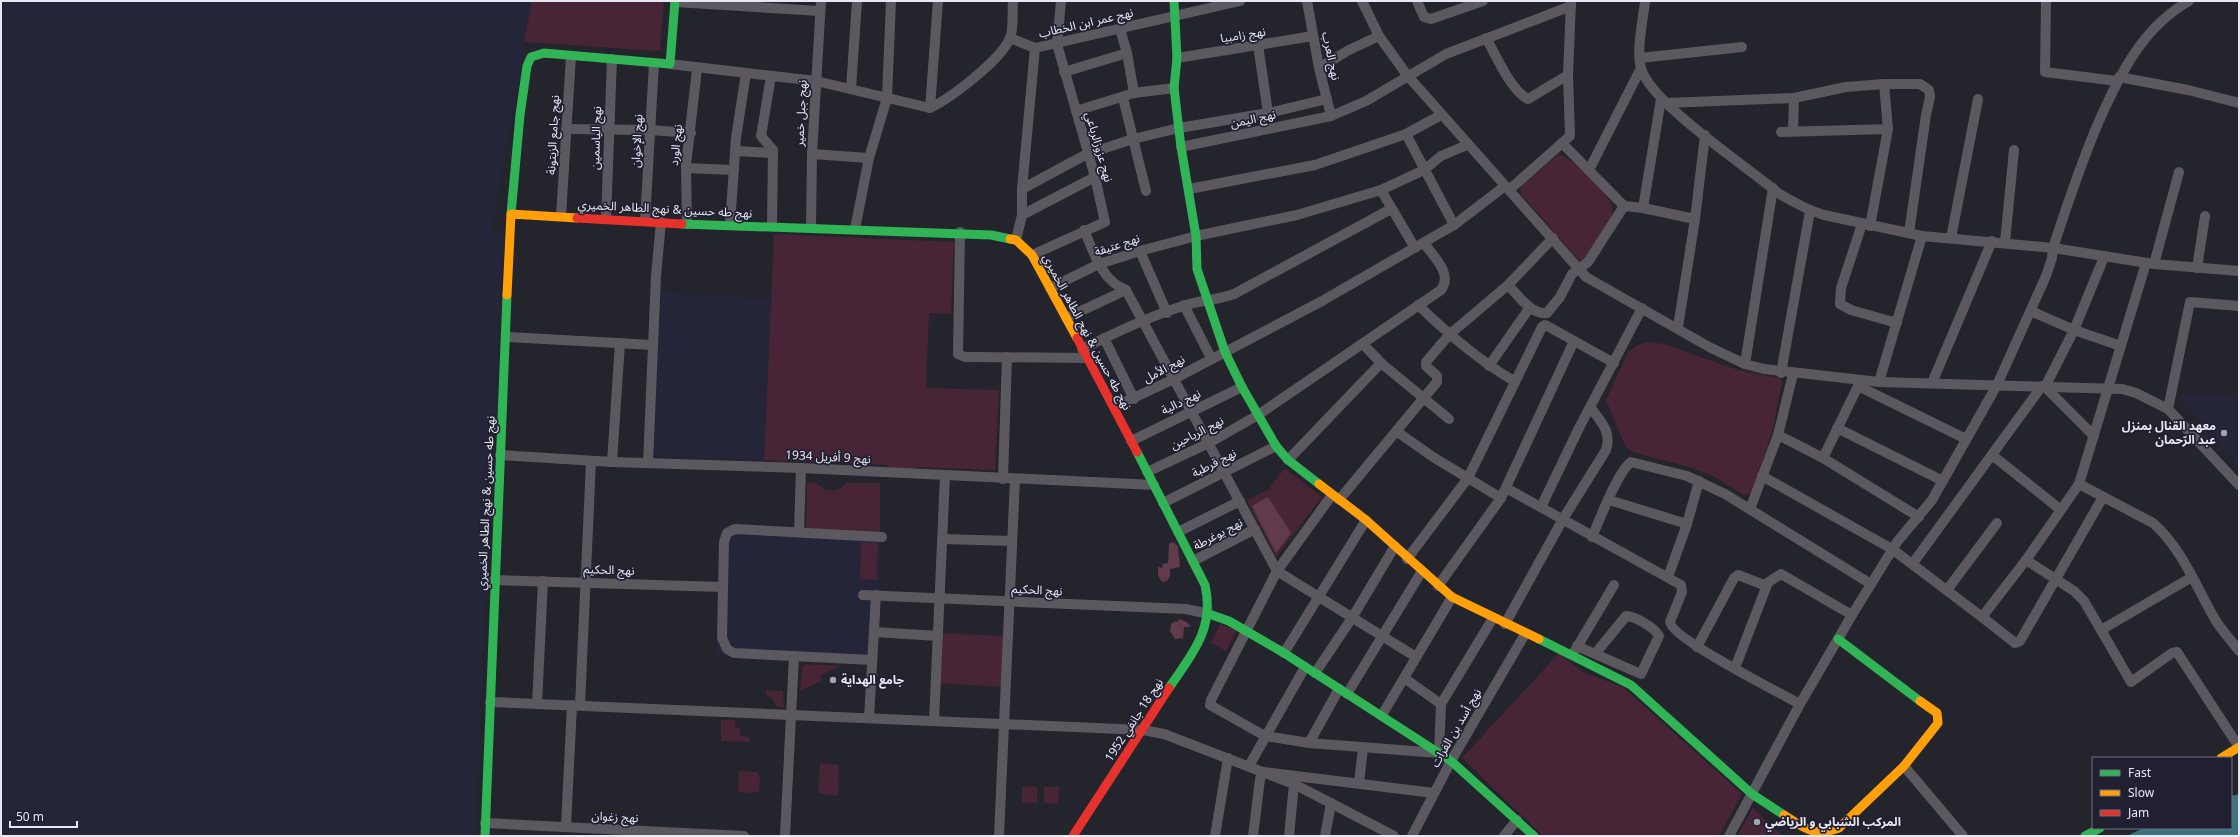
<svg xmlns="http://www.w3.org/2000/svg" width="2240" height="837" font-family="Georgia,'Noto Sans Arabic',serif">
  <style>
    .built { fill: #252539 }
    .green { fill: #472436 }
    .forest { fill: #613a4c }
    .water { fill: #3b727f }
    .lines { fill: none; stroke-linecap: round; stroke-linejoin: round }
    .street { stroke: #5b585f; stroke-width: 10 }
    .fast { stroke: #30b455; stroke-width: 9 }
    .slow { stroke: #ff9f0a; stroke-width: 9 }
    .jam { stroke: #e5322d; stroke-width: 9 }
    .poi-dot { fill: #a3a3ae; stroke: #202031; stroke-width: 1.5 }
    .labels { text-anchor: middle; stroke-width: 3.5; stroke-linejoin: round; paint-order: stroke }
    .street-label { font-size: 12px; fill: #e7e8f4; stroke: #202031 }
    .poi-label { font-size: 12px; font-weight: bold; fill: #e7e8f4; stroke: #202031; text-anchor: start }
  </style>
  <rect width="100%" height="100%" fill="#24242d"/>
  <g class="built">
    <path d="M1 1H532L491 232 503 234 475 836H1Z"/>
    <path d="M661 292 771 300 764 460 653 455Z"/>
    <path d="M2179 395 2239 396V469Z"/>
    <path d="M720 525 882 533 877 666 716 657Z"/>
  </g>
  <g class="green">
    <path d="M532 1H664L660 51 524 42Z"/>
    <path d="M1559 154C1572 158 1603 189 1610 201 1613 206 1613 211 1612 216L1585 259 1581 260 1576 257 1521 194V186Z"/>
    <path d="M774 234 954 242 951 314 929 313 926 388 999 390 995 470 918 467C911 471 894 470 887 465L764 460Z"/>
    <path d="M1647 342 1664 344 1738 370 1778 378 1782 382 1772 433 1751 493 1744 495 1713 476 1692 468 1633 452 1625 446 1606 400 1628 352 1638 345Z"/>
    <path d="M1285 468 1322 497 1276 557 1247 500 1268 490Z"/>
    <path d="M815 482C824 492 837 494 846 483H880V532L806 529 807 484Z"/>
    <path d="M861 542 878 543 877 580 860 579Z"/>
    <path d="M1220 624 1237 630 1226 651 1211 643Z"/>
    <path d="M943 633 1005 636 1001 687 939 683Z"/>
    <path d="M1559 653 1583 672 1623 687 1742 794 1719 836H1543L1462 758Z"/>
    <path d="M805 664 840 666 820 676 821 681 800 691 802 667Z"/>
    <path d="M766 690 783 691 784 707H777L772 698 766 695Z"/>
    <path d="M721 720H736L735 728H740V735L750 738V742L721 741Z"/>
    <path d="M820 763 839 765 838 796 818 793Z"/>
    <path d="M739 771 758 772V775H760L759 791 754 793 738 792Z"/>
    <path d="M1022 786 1037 787V803L1022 802Z"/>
    <path d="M1044 787H1059L1058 804 1044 803Z"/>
    <path d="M1753 808 1783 836H1737Z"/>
  </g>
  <g class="forest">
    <path d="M1268 497 1291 533 1276 553 1252 506Z"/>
    <path d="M1173 542 1178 546 1180 567 1170 569V576L1167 581 1162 582 1158 575V567L1162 568 1163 564 1168 563 1169 544Z"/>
    <path d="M1179 619 1187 622 1191 627H1184L1183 638 1175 639 1170 631 1171 624 1175 621 1177 622Z"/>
  </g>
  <path class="water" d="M2239 794V836H2127L2143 828H2231V796Z"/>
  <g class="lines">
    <g class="street">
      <path d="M1307 1 1319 68 1331 116"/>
      <path d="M1362 1 1379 36 1407 75 1586 277 1711 348 1745 364 1764 369 1879 382 2122 389 2136 393 2168 409 2239 485"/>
      <path d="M1417 1 1424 17 1431 19 1483 1"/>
      <path d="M1645 1C1643 20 1636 51 1641 68 1650 103 1748 167 1778 193 1793 202 1807 210 1824 215L1922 236 2053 248 2052 258 2046 276 1997 385 1932 500 1897 542 1852 615 1800 704 1729 836"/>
      <path d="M2046 1 2045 72 2117 81"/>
      <path d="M2189 1C2142 28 2120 74 2099 121 2081 163 2067 205 2053 248L2154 264 2239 271"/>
      <path d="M675 2 820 11"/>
      <path d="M1120 29 1127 53 1134 93"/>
      <path d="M1010 38 1035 48 1240 1"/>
      <path d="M1486 38C1496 55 1511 91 1528 99L1568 75"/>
      <path d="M1258 45 1268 113"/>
      <path d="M1177 58 1313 36"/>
      <path d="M1640 58 1742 47"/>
      <path d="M670 64 816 81 930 108C951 98 1001 60 1010 38 1014 28 1012 12 1013 1"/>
      <path d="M1319 68 1349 50 1379 36"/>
      <path d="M1064 72 1127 53"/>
      <path d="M771 76 761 136 773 150 772 226"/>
      <path d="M2119 77 2188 90 2239 103"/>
      <path d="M851 89 857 1"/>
      <path d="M1123 98 1146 191"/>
      <path d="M1666 103 1794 98 1846 87 1884 84H1920L1929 90 1930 97 1926 115 1909 233"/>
      <path d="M930 108 938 1"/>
      <path d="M1076 111 1134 93 1174 88"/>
      <path d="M566 129 650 130 691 133"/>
      <path d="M1793 131 1794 98"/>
      <path d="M1781 132 1888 129"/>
      <path d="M1406 134 1454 225"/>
      <path d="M1562 143 1624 206"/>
      <path d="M1181 147 1331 116 1366 101 1446 54 1571 6"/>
      <path d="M735 151 773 153"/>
      <path d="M812 154 869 158"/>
      <path d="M686 168 734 170"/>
      <path d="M1589 170 1641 68"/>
      <path d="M1022 189 1087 154 1133 139 1179 128 1268 113 1327 99"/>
      <path d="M1189 189 1315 165 1406 134 1441 115"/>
      <path d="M1381 190 1415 248"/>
      <path d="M1509 190 1570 136 1568 75 1571 2"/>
      <path d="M1643 208 1661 99"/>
      <path d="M1022 215 1095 177"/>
      <path d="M561 216 571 56"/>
      <path d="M606 219 612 59"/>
      <path d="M645 221 654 63"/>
      <path d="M687 224 686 165 697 69"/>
      <path d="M1862 224 1841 288 1840 304 1851 310 1897 323"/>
      <path d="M730 225 736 138 746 73"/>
      <path d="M1870 226 1888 129 1884 84"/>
      <path d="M811 227 812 154 821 1"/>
      <path d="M855 229 869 158 887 98 891 1"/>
      <path d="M1084 230C1094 252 1101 280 1126 290L1277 571 1416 657"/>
      <path d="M960 232 958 354 965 357H975L1087 358"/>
      <path d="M1951 238 1978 99"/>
      <path d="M1016 240 1022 215V189L1035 48"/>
      <path d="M2005 242 2014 150"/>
      <path d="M1140 251 1167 313"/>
      <path d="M1032 255 1105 222 1095 177 1057 44 1061 1"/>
      <path d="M2154 264 2179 172"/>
      <path d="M2197 268 2205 216"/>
      <path d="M1508 285C1518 295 1531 315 1547 313L1560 297 1572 274 1588 262 1624 206 1643 208 1695 219"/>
      <path d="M1050 288 1099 264 1140 251 1196 236 1297 215 1381 190 1424 170 1441 156 1467 145"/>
      <path d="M1184 305 1211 358"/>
      <path d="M1418 305C1448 334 1478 360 1514 381"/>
      <path d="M2031 311 2074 330 2121 346"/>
      <path d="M1066 318 1126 290"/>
      <path d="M1678 327 1695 219 1705 135"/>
      <path d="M506 337 653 345"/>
      <path d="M1104 338 1134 399"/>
      <path d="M1363 344 1381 363 1449 419"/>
      <path d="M1082 349C1117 332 1150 316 1186 305 1202 300 1218 300 1234 294L1391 209"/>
      <path d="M1745 364 1773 188"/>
      <path d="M1489 366 1530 307"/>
      <path d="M1781 373 1810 211"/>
      <path d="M1879 382 1922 236"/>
      <path d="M1932 383 1992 241"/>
      <path d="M1858 386 1966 439"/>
      <path d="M1114 407 1174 379 1322 301 1454 225 1505 186"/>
      <path d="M2168 409 2190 302 2239 306"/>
      <path d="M1837 428 1943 481"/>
      <path d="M1396 431 1433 457 1501 498"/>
      <path d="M1778 435 1823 458 1919 517"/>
      <path d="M2094 436 2045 387 2074 330 2104 257"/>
      <path d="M1131 441 1242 387"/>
      <path d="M500 455 612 462 801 468 1154 485"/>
      <path d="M1992 455 2061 510"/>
      <path d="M1823 458 1861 380"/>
      <path d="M1288 460 1381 363"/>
      <path d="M612 462 620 343"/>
      <path d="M648 463 656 276 661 222"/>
      <path d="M1147 472 1209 443 1258 415 1441 290C1453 274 1434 257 1424 243"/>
      <path d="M1762 476 1892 549 1982 617 2026 560 2079 484 2146 263"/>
      <path d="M1003 479 1007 357"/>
      <path d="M2079 484 2153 523C2182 548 2197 589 2216 621 2223 632 2232 641 2239 651"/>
      <path d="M1506 488 1681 585 1682 592 1670 622C1671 638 1780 693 1800 704"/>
      <path d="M1332 495 1277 571 1211 700 1210 705 1265 736 1309 743 1439 753 1441 704 1404 678"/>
      <path d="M1339 500 1437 382V376L1426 366V362L1449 335 1508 285 1553 238"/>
      <path d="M1609 500 1687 524"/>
      <path d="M1163 503 1276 446"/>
      <path d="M1541 507 1579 428 1642 308"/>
      <path d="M1750 509 1778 435 1793 374"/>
      <path d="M799 532 801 468"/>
      <path d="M1178 532 1240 501"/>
      <path d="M1592 537C1600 519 1617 473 1631 462L1687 476 1725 494 1871 584"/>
      <path d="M943 539 1012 541"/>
      <path d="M1407 559 1468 478 1542 327 1545 325 1549 327 1614 363"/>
      <path d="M2026 560 2074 591 2084 601 2101 630 2192 577"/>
      <path d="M1193 561 1255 529"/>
      <path d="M1913 563 2042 386"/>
      <path d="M1668 577 1687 524 1699 481"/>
      <path d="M494 580 723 587"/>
      <path d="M1438 586 1501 498 1574 341"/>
      <path d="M1947 590 1997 523"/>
      <path d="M863 595 1186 609 1209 614"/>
      <path d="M1982 617 2015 643 2020 641 2103 497"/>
      <path d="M1505 624 1563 519 1606 450C1612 432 1601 422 1591 408"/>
      <path d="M2101 630 2131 682 2172 653 2177 652 2239 747"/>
      <path d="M874 632 938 636"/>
      <path d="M1577 646 1595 654 1626 616C1635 616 1655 628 1659 636L1641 674 1595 654"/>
      <path d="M1697 647 1734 578 1738 575 1764 585 1781 574 1852 615"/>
      <path d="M1574 652 1614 585"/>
      <path d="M1284 653 1366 520"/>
      <path d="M872 660 734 653 727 649 722 638 724 542 727 533 735 529 882 537"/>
      <path d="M1735 668 1767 585"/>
      <path d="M1315 673 1352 618 1395 546"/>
      <path d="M1347 694 1422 571"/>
      <path d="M490 702 1143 730 1164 734 1294 784 1394 836"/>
      <path d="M537 704 543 581"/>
      <path d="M1441 704 1493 618"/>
      <path d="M580 705 591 461"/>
      <path d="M1382 715 1452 597"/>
      <path d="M869 718 876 595"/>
      <path d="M934 721 945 476"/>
      <path d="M1309 743 1339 689"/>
      <path d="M1249 766 1305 667"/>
      <path d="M1904 766 1963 836"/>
      <path d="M1359 783 1363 748"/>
      <path d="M485 823 744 836"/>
      <path d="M566 827 572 705"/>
      <path d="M785 836 794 656"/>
      <path d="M999 836 1015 479"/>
      <path d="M1215 836 1228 758"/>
      <path d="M1253 836 1260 779 1263 772 1434 793"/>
      <path d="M1289 836 1294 784"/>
      <path d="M1325 836 1331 803"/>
      <path d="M1412 836 1451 761 1525 634"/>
      <path d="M1504 836 1517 820"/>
    </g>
    <g class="fast">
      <path d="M1174 1 1177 58 1174 88 1181 147 1196 236 1197 269 1225 352 1242 387 1276 446 1288 460 1319 484"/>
      <path d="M511 214 520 115 527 66 531 57 544 53 670 64 675 1"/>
      <path d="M682 224 991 235 1010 239"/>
      <path d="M1137 452 1205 585C1215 629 1192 654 1169 688"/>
      <path d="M1209 614 1229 621 1284 653 1451 761 1534 836"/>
      <path d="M1539 639 1631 685 1752 794 1784 815"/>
      <path d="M1838 639 1920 701"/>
      <path d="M485 836 507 295"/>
      <path d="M2085 836 2100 828"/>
    </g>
    <g class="slow">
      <path d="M1010 239 1016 240 1032 255 1077 338"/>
      <path d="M507 295 511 214 577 218"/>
      <path d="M1319 484 1366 520 1452 597 1539 639"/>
      <path d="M2221 758 2239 747"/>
      <path d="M1784 815C1805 829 1814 837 1839 828L1904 766 1938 723 1937 713 1920 701"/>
    </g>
    <g class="jam">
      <path d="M577 218 682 224"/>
      <path d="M1077 338 1137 452"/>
      <path d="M1073 836 1169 688"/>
    </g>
  </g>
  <g class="poi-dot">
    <circle cx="2224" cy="433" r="4"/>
    <circle cx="833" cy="680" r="4"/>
    <circle cx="1757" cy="822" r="4"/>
  </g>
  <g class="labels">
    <g class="street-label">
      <text transform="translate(1086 23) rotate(-13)" y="4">نهج عمر ابن الخطاب</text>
      <text transform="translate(1243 35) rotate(-9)" y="4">نهج زامبيا</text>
      <text transform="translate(1331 56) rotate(78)" y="4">نهج العرب</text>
      <text transform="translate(801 113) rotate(-87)" y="4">نهج جبل خمير</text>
      <text transform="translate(1253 119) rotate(-12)" y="4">نهج اليمن</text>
      <text transform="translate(553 135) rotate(-87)" y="4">نهج جامع الزيتونة</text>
      <text transform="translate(596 138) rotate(-88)" y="4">نهج الياسمين</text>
      <text transform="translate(637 141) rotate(-87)" y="4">نهج الإخوان</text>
      <text transform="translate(676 145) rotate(-84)" y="4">نهج الورد</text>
      <text transform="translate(1099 147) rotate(74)" y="4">نهج عزوزالرباعي</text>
      <text transform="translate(665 209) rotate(3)" y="4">نهج طه حسين &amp; نهج الطاهر الخميري</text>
      <text transform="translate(1117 245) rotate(-18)" y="4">نهج عتيقة</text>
      <text transform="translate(1087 332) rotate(62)" y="4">نهج طه حسين &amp; نهج الطاهر الخميري</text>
      <text transform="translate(1164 369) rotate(-28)" y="4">نهج الأمل</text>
      <text transform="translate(1181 402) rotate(-26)" y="4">نهج دالية</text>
      <text transform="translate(1197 433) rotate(-27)" y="4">نهج الرياحين</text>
      <text transform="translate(828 457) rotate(3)" y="4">نهج 9 أفريل 1934</text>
      <text transform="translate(1214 463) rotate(-27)" y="4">نهج قرطبة</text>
      <text transform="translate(486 503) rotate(-87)" y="4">نهج طه حسين &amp; نهج الطاهر الخميري</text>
      <text transform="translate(1218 534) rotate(-28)" y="4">نهج يوغرطة</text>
      <text transform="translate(609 570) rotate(2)" y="4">نهج الحكيم</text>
      <text transform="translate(1037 590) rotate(3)" y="4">نهج الحكيم</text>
      <text transform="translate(1134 720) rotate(-57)" y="4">نهج 18 جانفي 1952</text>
      <text transform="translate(1456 728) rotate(-60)" y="4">نهج أسد بن الفرات</text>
      <text transform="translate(615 817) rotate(3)" y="4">نهج زغوان</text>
    </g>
    <g class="poi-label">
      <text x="2216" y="430" text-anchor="end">معهد القنال بمنزل<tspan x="2216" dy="14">عبد الرّحمان</tspan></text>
      <text x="841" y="684">جامع الهداية</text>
      <text x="1765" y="826">المركب الشبابي و الرياضي</text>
    </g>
  </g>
  <rect width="2240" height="837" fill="none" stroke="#e7e8f4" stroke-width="4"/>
  <rect x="2092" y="757" width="140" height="72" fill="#202031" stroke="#70707f"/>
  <rect x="2100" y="770" width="20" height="6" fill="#30b455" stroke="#70707f"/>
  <text x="2128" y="777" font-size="12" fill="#e7e8f4">Fast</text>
  <rect x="2100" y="790" width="20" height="6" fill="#ff9f0a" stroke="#70707f"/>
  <text x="2128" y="797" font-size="12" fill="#e7e8f4">Slow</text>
  <rect x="2100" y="810" width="20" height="6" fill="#e5322d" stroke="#70707f"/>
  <text x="2128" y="817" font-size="12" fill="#e7e8f4">Jam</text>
  <path d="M10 821v6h67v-6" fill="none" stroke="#e7e8f4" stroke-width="2"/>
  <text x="16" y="821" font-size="12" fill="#e7e8f4" stroke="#202031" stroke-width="3" paint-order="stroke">50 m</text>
</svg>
